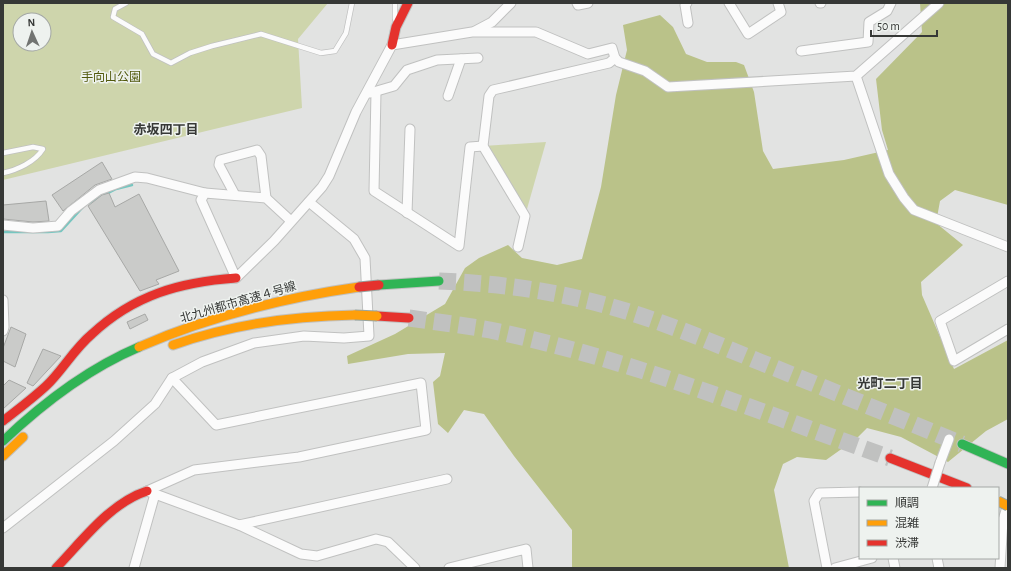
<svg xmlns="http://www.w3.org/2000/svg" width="1011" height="571" font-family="'Alegreya Sans','Noto Sans JP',sans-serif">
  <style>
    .green { fill: #ced5ac; fill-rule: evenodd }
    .forest { fill: #bac289 }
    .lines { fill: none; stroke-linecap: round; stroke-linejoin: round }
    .stream { stroke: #76c6c0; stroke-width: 2.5 }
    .building { fill: #cacbc9; stroke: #a7a8a6 }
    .highway-tunnel { stroke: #c0c1c0; stroke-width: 17; stroke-dasharray: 17 8; stroke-linecap: butt }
    .lane-casing { stroke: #c0c1c0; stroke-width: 6 }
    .street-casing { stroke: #c0c1c0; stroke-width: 11 }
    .fast-casing { stroke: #c0c1c0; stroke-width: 11 }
    .slow-casing { stroke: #c0c1c0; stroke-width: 11 }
    .jam-casing { stroke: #c0c1c0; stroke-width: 11 }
    .lane { stroke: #fbfbfb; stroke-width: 4.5 }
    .street { stroke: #fbfbfb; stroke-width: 9 }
    .fast { stroke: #30b455; stroke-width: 9 }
    .slow { stroke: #ff9f0a; stroke-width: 9 }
    .jam { stroke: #e5322d; stroke-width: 9 }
    .street-bridge-casing { stroke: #c0c1c0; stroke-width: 11; stroke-linecap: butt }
    .slow-bridge-casing { stroke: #98a5a1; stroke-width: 11; stroke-linecap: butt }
    .jam-bridge-casing { stroke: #98a5a1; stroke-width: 11; stroke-linecap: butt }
    .street-bridge { stroke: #fbfbfb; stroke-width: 9 }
    .slow-bridge { stroke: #ff9f0a; stroke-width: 9 }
    .jam-bridge { stroke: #e5322d; stroke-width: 9 }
    .labels { text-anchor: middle; stroke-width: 3; stroke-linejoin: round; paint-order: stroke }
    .park-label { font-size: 12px; fill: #51590c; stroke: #eef2ef }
    .street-label { font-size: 12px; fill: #363836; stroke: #eef2ef }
    .neighbourhood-label { font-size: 13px; font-weight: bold; fill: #363836; stroke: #eef2ef }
  </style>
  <rect width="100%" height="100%" fill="#e2e3e2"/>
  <g class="green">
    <path d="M3 3H328L298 39 302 108 3 180ZM20 20H44V44H20Z"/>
    <path d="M546 142 525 216 483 146Z"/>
  </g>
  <path class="forest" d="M920 3H1008V205L955 190 940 201 936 223 963 245 921 282 922 295 954 369 1008 340V419L986 431 948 462 901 437 867 428 857 438 826 460 797 457 783 464 774 490 789 568H572V530L514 456 484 414 464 410 448 433 438 424 433 382 440 376 445 353 408 354 348 364 347 356 395 334 445 304 465 268 479 258 508 245 522 258 557 265 582 259 601 187 616 95 627 50 623 25 660 15 673 27 686 54 707 62H736L744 65 754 92 763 151 773 169 844 160 888 150 882 130 876 79 922 32Z"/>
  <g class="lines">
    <g class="stream">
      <path d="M89 203 116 189 132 185"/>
      <path d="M3 232H48L61 231 83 207"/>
    </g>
  </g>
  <g class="building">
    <path d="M102 162 112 179 95 185 63 211 52 195Z"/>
    <path d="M109 193 115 207 139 194 179 271 156 280 159 284 140 291 88 206 102 195Z"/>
    <path d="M46 201 49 221 33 222 3 219V205Z"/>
    <path d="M145 314 148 320 130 329 127 322Z"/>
    <path d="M11 327 26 334 15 367 3 361V348Z"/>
    <path d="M43 349 61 356 33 386 27 383Z"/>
    <path d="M9 380 26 388 3 409V386Z"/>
  </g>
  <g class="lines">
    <g class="highway-tunnel">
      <path d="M439 281C487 283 534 288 581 299 643 313 702 338 760 362 828 389 895 417 962 444"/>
      <path d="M409 318C436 322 463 325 490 330 627 358 758 411 890 458"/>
    </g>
    <defs>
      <g id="lane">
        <path d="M126 3 115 9 113 17 142 34 153 54 171 63 190 53 212 46 261 34 321 53 335 51 346 33 352 3"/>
        <path d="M395 3V19"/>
        <path d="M3 153 33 147 43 149C35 162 17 170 3 173"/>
      </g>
      <g id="street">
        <path d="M577 3 578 5 588 3"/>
        <path d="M687 3 685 5 688 23"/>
        <path d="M729 3 748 34 781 12 778 3"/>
        <path d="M820 3H821"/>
        <path d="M475 31 492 22 511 3"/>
        <path d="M801 51 868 42 869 22 887 11 891 3"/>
        <path d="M856 76 889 174 904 198 914 210 1008 247"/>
        <path d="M376 92 374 191 459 246 470 147 483 146"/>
        <path d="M370 93 394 86 407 70 437 60 478 58"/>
        <path d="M448 96 461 59"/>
        <path d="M235 195 219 165 220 160 257 150 261 156 266 198"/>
        <path d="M407 213 410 129"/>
        <path d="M291 221 266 198 205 193 201 200 236 278 274 241 322 187 329 176 356 112 392 45 472 32H536L588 54 612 48 615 58 619 62 645 71 668 87 856 76 939 3"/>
        <path d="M3 225 33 228 58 226 71 211 99 190 135 177 147 178 205 193"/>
        <path d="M518 247 525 216 483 146 489 96 493 90 609 63 615 58"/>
        <path d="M1008 281 940 321 954 361 1008 329"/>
        <path d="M3 300 4 327 3 331"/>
        <path d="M940 463 949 439"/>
        <path d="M147 491 194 470 299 457 426 430 421 383 216 425 172 378"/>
        <path d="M147 491 239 525 301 554 317 556 376 539 388 542 415 568"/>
        <path d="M239 525 447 479"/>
        <path d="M3 528 114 441 155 404 172 378 202 362 254 343 304 336 344 338 369 336 365 258 354 239 309 202"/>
        <path d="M893 558 895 568"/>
        <path d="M937 558 939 568"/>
        <path d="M134 568 155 494"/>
        <path d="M449 568 526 549 528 568"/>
        <path d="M827 568 814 501 819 493 860 492"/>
        <path d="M835 568 872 558"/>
        <path d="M1000 568 1003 520 1008 504"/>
      </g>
      <g id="fast">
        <path d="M379 285 439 281"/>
        <path d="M3 441C43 403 87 369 139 347"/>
        <path d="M962 444 1008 464"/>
      </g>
      <g id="slow">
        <path d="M173 345C232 324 292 316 355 315"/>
        <path d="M139 347C210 316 282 298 359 287"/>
        <path d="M3 456 23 437"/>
      </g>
      <g id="jam">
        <path d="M392 45 396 27 408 3"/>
        <path d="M377 316 409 318"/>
        <path d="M3 421C17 410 32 399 46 386 62 371 74 349 92 334 134 295 180 282 236 278"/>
        <path d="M890 458 967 488"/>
        <path d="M56 568C83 540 110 503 147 491"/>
      </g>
    </defs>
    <use href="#lane" class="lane-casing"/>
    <use href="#street" class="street-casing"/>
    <use href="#fast" class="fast-casing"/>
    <use href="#slow" class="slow-casing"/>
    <use href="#jam" class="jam-casing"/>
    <use href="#lane" class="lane"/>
    <use href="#street" class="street"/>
    <use href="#fast" class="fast"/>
    <use href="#slow" class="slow"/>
    <use href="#jam" class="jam"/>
    <defs>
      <path id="street-bridge" d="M932 488 940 463"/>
      <g id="slow-bridge">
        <path d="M355 315 377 316"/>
        <path d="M998 501 1008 506"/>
      </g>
      <path id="jam-bridge" d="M359 287 379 285"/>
    </defs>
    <use href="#street-bridge" class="street-bridge-casing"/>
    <use href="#slow-bridge" class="slow-bridge-casing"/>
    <use href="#jam-bridge" class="jam-bridge-casing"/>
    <use href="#street-bridge" class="street-bridge"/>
    <use href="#slow-bridge" class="slow-bridge"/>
    <use href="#jam-bridge" class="jam-bridge"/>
  </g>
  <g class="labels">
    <g class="park-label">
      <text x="111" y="81">手向山公園</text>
    </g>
    <g class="street-label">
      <text transform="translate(238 302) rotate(-16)" y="4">北九州都市高速４号線</text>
    </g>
    <g class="neighbourhood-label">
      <text x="166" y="134">赤坂四丁目</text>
      <text x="890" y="388">光町二丁目</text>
    </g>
  </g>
  <rect width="1011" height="571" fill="none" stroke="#363836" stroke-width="8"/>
  <rect x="859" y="487" width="140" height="72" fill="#eef2ef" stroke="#a4a8a5"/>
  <rect x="867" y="500" width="20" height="6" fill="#30b455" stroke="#a4a8a5"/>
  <text x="895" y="507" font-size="12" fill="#363836">順調</text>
  <rect x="867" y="520" width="20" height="6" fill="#ff9f0a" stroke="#a4a8a5"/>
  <text x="895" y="527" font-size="12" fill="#363836">混雑</text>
  <rect x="867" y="540" width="20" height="6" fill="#e5322d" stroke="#a4a8a5"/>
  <text x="895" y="547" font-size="12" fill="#363836">渋滞</text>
  <g transform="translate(32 32) rotate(357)"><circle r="19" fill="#eef2ef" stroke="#a4a8a5"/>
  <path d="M0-3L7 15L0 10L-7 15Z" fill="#727472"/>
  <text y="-6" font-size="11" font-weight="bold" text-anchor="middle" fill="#363836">N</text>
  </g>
  <path d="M871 30v6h66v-6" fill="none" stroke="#363836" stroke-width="2"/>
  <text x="877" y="30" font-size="12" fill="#363836" stroke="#eef2ef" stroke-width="3" paint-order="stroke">50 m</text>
</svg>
